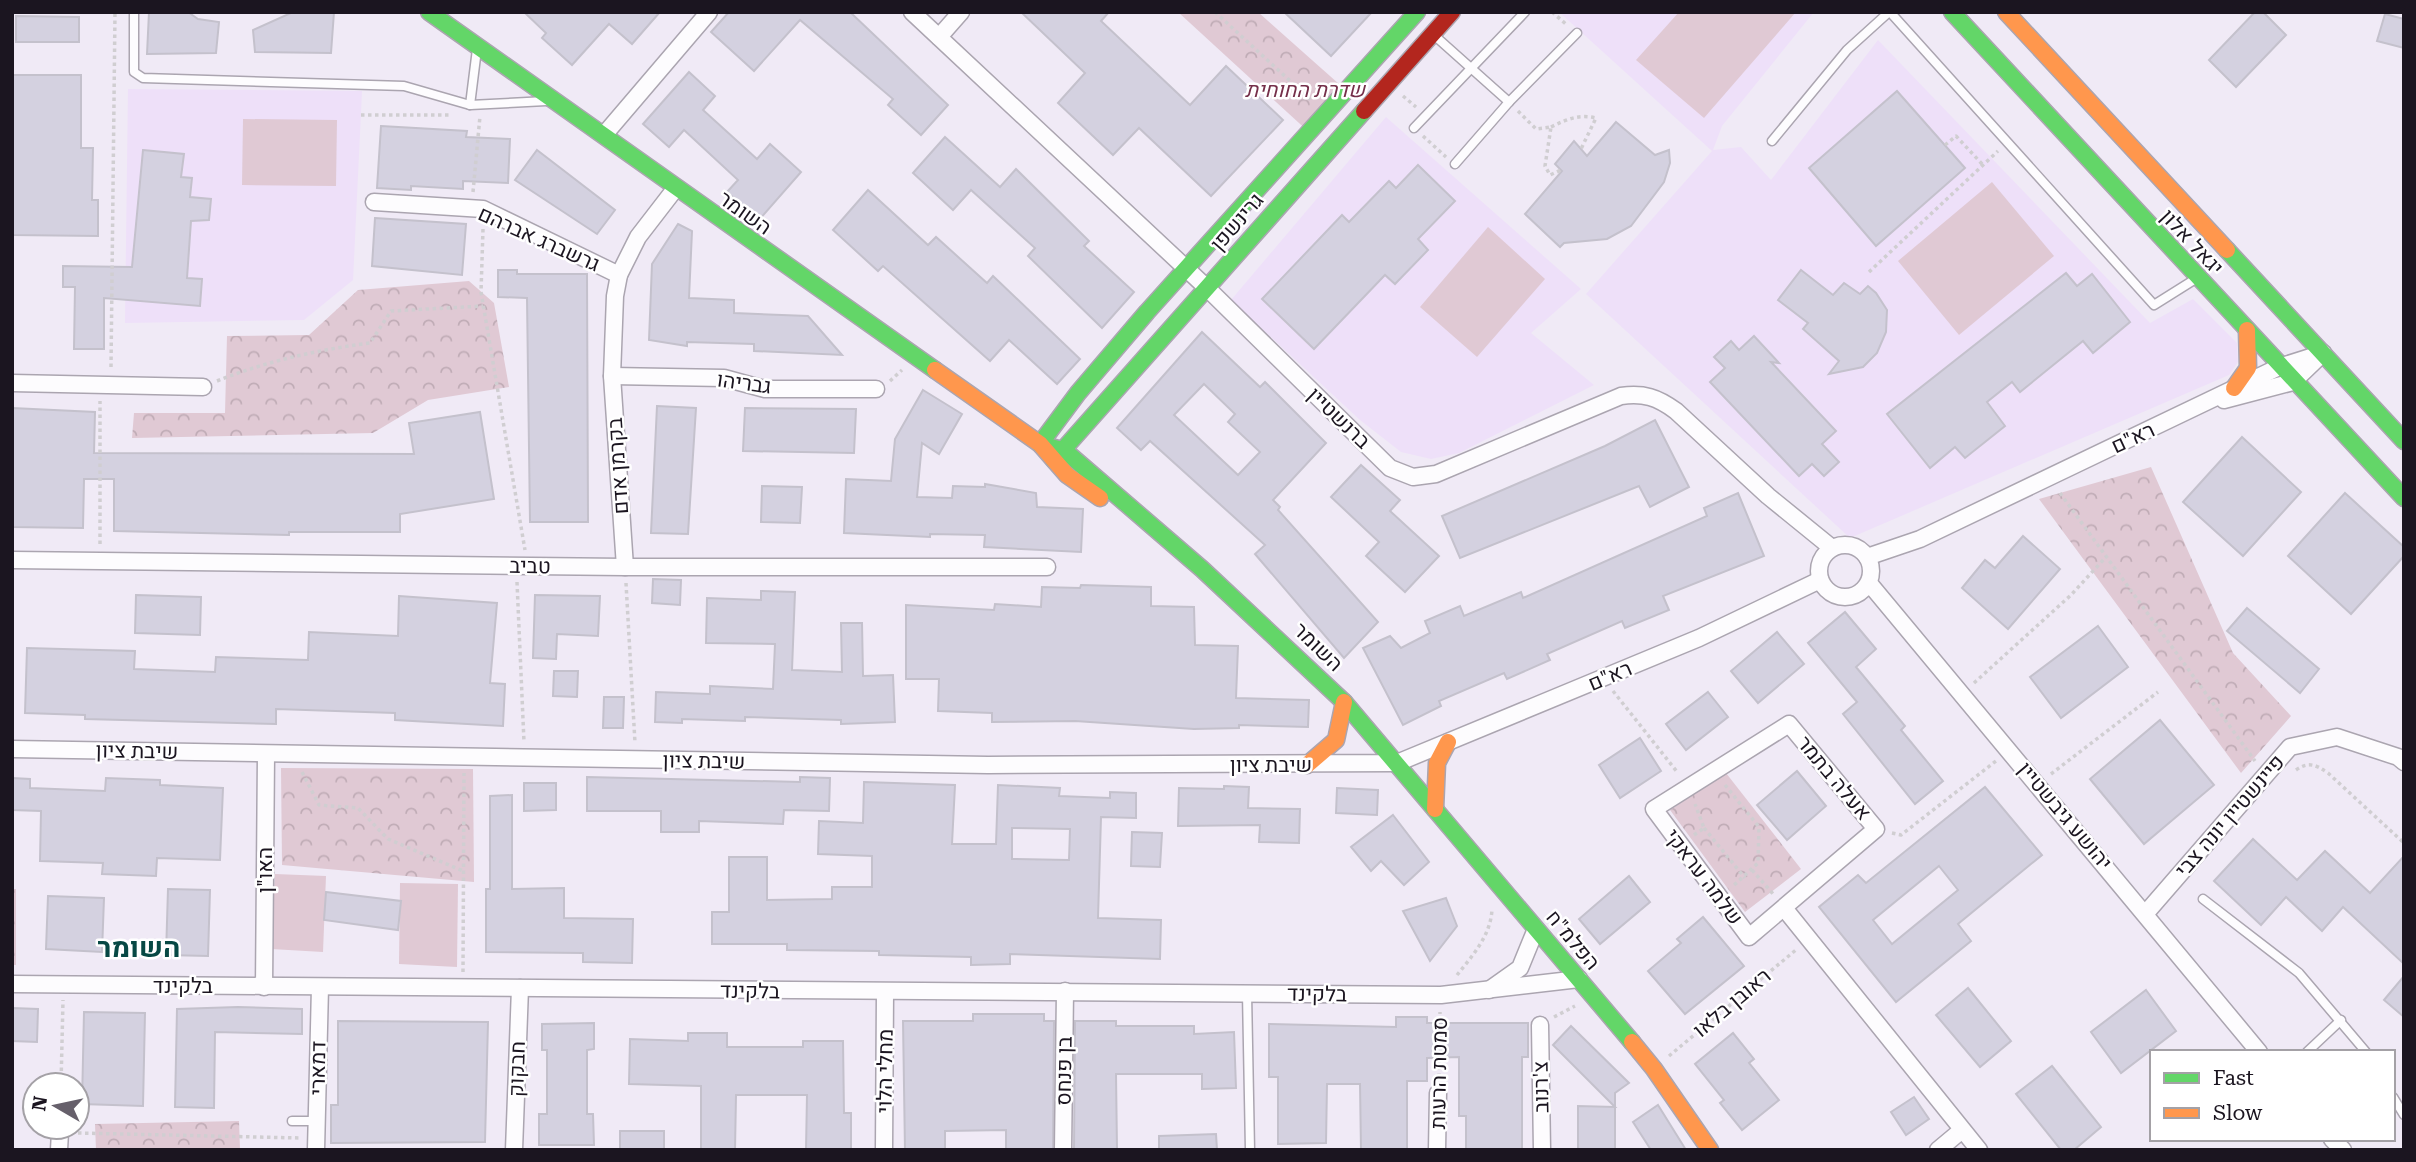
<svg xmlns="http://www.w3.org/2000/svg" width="2416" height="1162" font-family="'Roboto Serif',Heebo,serif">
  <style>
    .built { fill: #eee0f9 }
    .forest { fill: url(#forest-crowns) }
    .pitch { fill: #e0c9d4 }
    .building { fill: #d4d1e0; stroke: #c4c1cc; stroke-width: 2; fill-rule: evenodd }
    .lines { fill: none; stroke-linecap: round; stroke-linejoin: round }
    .lane-casing { stroke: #aba5b0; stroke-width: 11 }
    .street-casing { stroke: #aba5b0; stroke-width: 19 }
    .fast-casing { stroke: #aba5b0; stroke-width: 19 }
    .slow-casing { stroke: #aba5b0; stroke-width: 19 }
    .jam-casing { stroke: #aba5b0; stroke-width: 19 }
    .path { stroke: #d0ced1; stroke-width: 3.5; stroke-dasharray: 3.5 3.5; stroke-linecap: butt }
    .lane { stroke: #fdfcfe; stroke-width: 8 }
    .street { stroke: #fdfcfe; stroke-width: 16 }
    .fast { stroke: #63d668; stroke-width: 16 }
    .slow { stroke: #ff974d; stroke-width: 16 }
    .jam { stroke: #b3261e; stroke-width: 16 }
    .labels { text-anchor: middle; stroke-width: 5; stroke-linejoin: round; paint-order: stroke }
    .park-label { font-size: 21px; font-style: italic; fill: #752f4a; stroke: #fff }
    .street-label { font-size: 21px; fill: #1b1520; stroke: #fff }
    .district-label { font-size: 28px; font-weight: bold; fill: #074844; stroke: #fff }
  </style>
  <defs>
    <pattern id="forest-crowns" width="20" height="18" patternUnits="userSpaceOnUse" patternTransform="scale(1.75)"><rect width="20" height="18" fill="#e0c9d4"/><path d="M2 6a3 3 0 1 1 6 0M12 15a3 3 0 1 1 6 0" fill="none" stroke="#c0acb6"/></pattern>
  </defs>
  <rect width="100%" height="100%" fill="#f0eaf6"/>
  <g class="built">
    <path d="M1559 12H1814L1722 126 1713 150 1741 147 1771 180 1878 40 2150 323 2193 299 2237 343 2238 362 2229 375 1850 538 1586 294 1712 151Z"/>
    <path d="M128 89 362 91 353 280 304 320 125 323Z"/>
    <path d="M1386 117 1581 289 1531 333 1594 385 1459 453 1431 459 1401 452 1360 420 1231 300Z"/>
  </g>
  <g class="forest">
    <path d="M1178 12H1258L1348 92 1311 134Z"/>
    <path d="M469 281 494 303 509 387 428 400 373 433 132 438 134 413H225L227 336 309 335 358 290Z"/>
    <path d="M2151 467 2233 653 2291 716 2241 773 2039 499Z"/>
    <path d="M281 768 473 769 474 882 282 865Z"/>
    <path d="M1726 773 1801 869 1745 912 1670 810Z"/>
    <rect x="12" y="889" width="4" height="76"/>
    <path d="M239 1121 240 1150H96L95 1124Z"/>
  </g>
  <g class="pitch">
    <path d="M1679 12H1796L1704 118 1636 60Z"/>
    <path d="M243 119 337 120 336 186 242 185Z"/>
    <path d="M1992 182 2054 256 1959 335 1898 261Z"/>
    <path d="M1488 227 1545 279 1477 357 1420 307Z"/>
    <path d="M275 874 326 876 323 952 271 949Z"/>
    <path d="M400 883 458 884 457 967 399 964Z"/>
  </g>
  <g class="building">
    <path d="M149 12H188L198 19 219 22 216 53 147 54Z"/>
    <path d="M293 12H334L331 53 255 52 253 30Z"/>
    <path d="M524 12H660L632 44 609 24 572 65 542 38 546 33Z"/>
    <path d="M729 12H850L948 105 921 135 888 105 893 99 800 20 754 71 711 32Z"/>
    <path d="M1021 12H1109L1101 21 1190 105 1226 66 1283 120 1211 196 1139 128 1113 155 1058 103 1085 73Z"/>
    <path d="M1284 12H1372L1331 56Z"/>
    <path d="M2255 12H2263L2286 35 2236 87 2209 60Z"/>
    <path d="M2385 14 2404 19V48L2377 41Z"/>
    <path d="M16 16 79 17V42H16Z"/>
    <path d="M689 72 715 96 703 110 757 159 770 144 801 172 759 220 727 192 738 180 684 130 669 147 643 124Z"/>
    <path d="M13 75H81V148H93L92 200H98V236L12 235Z"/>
    <path d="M1897 91 1965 168 1876 246 1809 168Z"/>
    <path d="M1616 122 1655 155 1669 150 1670 163 1664 182 1631 226 1607 239 1564 243 1560 247 1525 214 1562 171 1555 164 1574 141 1587 156Z"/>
    <path d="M381 126 467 131 466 137 510 139 508 183 463 181V189L411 186V190L377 188Z"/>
    <path d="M945 137 1000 187 1016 169 1089 241 1084 246 1134 292 1102 328 1028 256 1035 248 971 190 953 210 913 173Z"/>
    <path d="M143 150 184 154 181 177 192 178 190 197 211 199 209 220 191 221 187 278 202 279 200 306 104 298V349H74L75 287H63V266L132 267Z"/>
    <path d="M537 150 615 210 597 234 515 180Z"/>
    <path d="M1418 165 1455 201 1418 239 1428 250 1395 284 1385 275 1314 349 1262 299 1342 215 1349 222 1389 181 1396 188Z"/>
    <path d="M868 190 928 245 936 237 987 283 993 276 1080 359 1057 384 1009 340 990 361 883 266 878 271 833 230Z"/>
    <path d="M375 218 466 224 462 275 372 266Z"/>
    <path d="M678 224 692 231 689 298 734 300V313L808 316 842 355 754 351V344L687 342V346L649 340 652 264Z"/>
    <path d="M498 270H517V274H587L588 522H530L527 298 498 297Z"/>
    <path d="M1801 270 1833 295 1844 283 1860 294 1868 286 1876 293 1887 310 1886 332 1877 353 1863 367 1829 374 1839 361 1803 329 1808 323 1778 300Z"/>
    <path d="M2066 273 2077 286 2092 274 2130 322 2093 353 2083 341 2020 392 2012 382 1987 402 2005 426 1965 458 1955 447 1930 468 1887 414Z"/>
    <path d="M1202 332 1260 387 1265 382 1326 443 1273 500 1280 507 1278 510 1378 622 1344 658 1255 554 1265 545 1150 441 1141 450 1117 428ZM1204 384 1235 414 1228 422 1260 452 1238 475 1174 415Z"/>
    <path d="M1754 336 1779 363 1771 362 1836 431 1822 444 1839 462 1824 476 1812 464 1799 476 1710 382 1725 368 1714 357 1731 341 1739 350Z"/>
    <path d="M923 390 962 414 939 454 922 443 917 497 952 498 953 486 985 487V484L1036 493 1037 507 1083 509 1081 552 984 547 985 535 930 534V537L844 533 846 479 891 481 895 439Z"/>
    <path d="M657 406 696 408 688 534 651 533Z"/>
    <path d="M12 408 95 412 94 453 414 454 409 423 480 412 494 499 400 514V532H289V535L114 531V479H84L83 528 12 527Z"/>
    <path d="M745 408 856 409 854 453 743 451Z"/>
    <path d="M1655 420 1689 487 1650 507 1639 486 1460 558 1442 516 1605 446Z"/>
    <path d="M2242 437 2301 492 2243 556 2183 502Z"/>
    <path d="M1361 465 1400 500 1390 511 1439 556 1405 592 1366 556 1379 542 1331 497Z"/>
    <path d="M762 486 802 487 800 523 761 522Z"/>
    <path d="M1738 493 1764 556 1663 596 1669 610 1625 628 1622 621 1547 654 1550 660 1507 679 1504 673 1439 701 1441 706 1403 725 1363 648 1390 636 1401 648 1430 633 1425 621 1460 606 1464 616 1521 592 1523 598 1707 516 1704 508Z"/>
    <path d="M2345 493 2404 547V556L2351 614 2288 556Z"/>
    <path d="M2023 536 2060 569 2008 629 1962 588 1985 560 1995 568Z"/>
    <path d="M653 579 681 580 680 605 652 603Z"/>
    <path d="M1081 585 1151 587V606L1194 607 1195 645 1238 646 1236 698 1309 700 1308 727 1239 725V728L1194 729 1075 721 992 722V713L938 711 939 679H906V605L994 610 995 604 1041 607 1042 587 1080 588Z"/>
    <path d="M761 591 795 592 792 670 842 672 841 623H862L863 676 893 675 895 722 841 724V720L745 717V721L682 719V723L655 722 656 692 710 694V686L773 689 775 644 706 643 707 598 761 600Z"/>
    <path d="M136 595 201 597 200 635 135 633Z"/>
    <path d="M535 595 600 596 598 636 557 634 556 659 533 658Z"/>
    <path d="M399 596 497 603 490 683 505 684 503 726 395 720V713L276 709V724L85 719V715L25 713 27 648 135 651 134 669 215 672 216 657 308 660 309 632 398 636Z"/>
    <path d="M2247 608 2319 669 2300 693 2227 631Z"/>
    <path d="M1845 612 1876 649 1856 667 1905 726 1901 730 1943 781 1915 804 1843 714 1857 702 1808 643Z"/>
    <path d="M2098 626 2128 667 2061 718 2030 677Z"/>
    <path d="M1777 632 1804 664 1758 703 1731 671Z"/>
    <path d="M554 671H578L577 697 553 696Z"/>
    <path d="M1708 692 1728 717 1686 750 1666 724Z"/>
    <path d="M604 697H624L623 728H603Z"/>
    <path d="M2160 720 2214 785 2144 844 2090 779Z"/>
    <path d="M1640 738 1661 771 1620 798 1599 765Z"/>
    <path d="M1797 771 1826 806 1787 840 1757 805Z"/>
    <path d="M587 777 800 782V777L830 778 829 811 784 810 783 824 699 821V832H661V811H587Z"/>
    <path d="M12 778 30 779V788L105 791 106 778 160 780V785L223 788 220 860 157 858 156 876 102 874 103 863 40 861 41 811 12 810Z"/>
    <path d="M864 782 955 785 952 844H996L998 785 1060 788 1059 796 1110 798V792L1136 793V818L1101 817 1098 918 1161 920 1160 959 1010 954V964L971 965V957L879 955V951L787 950V944H712V912H729V857H767V900L832 899V887H872V856L818 854 819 821 863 823ZM1012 828 1070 829 1069 860 1012 859Z"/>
    <path d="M524 783H556V810L524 811Z"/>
    <path d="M1224 786 1249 787 1248 808 1300 809 1299 843 1259 842 1260 825 1178 826 1179 788 1224 789Z"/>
    <path d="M1985 787 2042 855 1958 924 1971 941 1896 1002 1819 907 1858 875 1866 883ZM1939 866 1958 890 1892 944 1873 920Z"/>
    <path d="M1337 788 1378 790 1377 815 1336 813Z"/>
    <path d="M512 795V889L564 888V918L633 919 632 963 583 962V953L486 952V889H490V796Z"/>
    <path d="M1393 815 1429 862 1404 885 1381 861 1371 871 1351 847Z"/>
    <path d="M1132 832 1162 833 1160 867 1131 866Z"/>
    <path d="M2253 839 2297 880 2325 851 2370 893 2404 856V964L2343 907 2322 931 2286 897 2261 925 2214 881Z"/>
    <path d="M1629 876 1650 902 1600 944 1579 919Z"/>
    <path d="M168 889 210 890 208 956 166 955Z"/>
    <path d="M326 892 401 901 398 930 324 920Z"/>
    <path d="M48 896 104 898 102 952 46 949Z"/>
    <path d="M1446 898 1457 926 1430 961 1403 911Z"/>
    <path d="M1703 917 1744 966 1685 1014 1648 971 1681 943 1677 939Z"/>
    <path d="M2404 976V1017L2384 1000Z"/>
    <path d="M1968 988 2011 1041 1980 1067 1936 1015Z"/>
    <path d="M2146 990 2176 1031 2121 1073 2091 1032Z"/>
    <path d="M238 1007 302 1009V1034L215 1032 214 1108 175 1107 177 1009Z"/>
    <path d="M12 1008 38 1009 37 1042 12 1041Z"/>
    <path d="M84 1012 145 1013 143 1106 82 1104Z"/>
    <path d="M973 1014H1044V1021H1054L1053 1150H1006V1130L945 1131V1150H905L903 1021H973Z"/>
    <path d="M1396 1017H1427V1023H1528V1057H1522V1150H1466V1116H1459V1057L1427 1058V1081H1407V1150H1361L1360 1084H1327L1326 1143 1278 1144V1077H1269V1024L1396 1027Z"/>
    <path d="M338 1021 488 1022 485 1142 331 1143V1105H338Z"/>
    <path d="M1075 1021H1116V1026H1194V1034L1234 1032 1236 1088 1202 1089V1074H1116L1117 1150H1074Z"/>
    <path d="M594 1023V1049L587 1050V1114H593L594 1145H539V1114H547V1050H542V1024Z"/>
    <path d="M1571 1026 1629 1083 1615 1093V1150H1578V1106L1615 1107 1553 1045Z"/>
    <path d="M688 1033H727V1047H803V1041H843L844 1113H851V1150H806L807 1095H736L735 1150H701V1086L629 1084 630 1039 688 1041Z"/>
    <path d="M1733 1033 1754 1059 1749 1063 1779 1100 1742 1130 1720 1103 1724 1100 1695 1064Z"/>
    <path d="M2052 1066 2101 1127 2074 1150H2061L2016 1094Z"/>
    <path d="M1914 1097 1929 1119 1906 1135 1891 1112Z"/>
    <path d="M1658 1105 1686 1150H1651L1633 1122Z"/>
    <rect x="620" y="1131" width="44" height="19"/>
    <path d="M1216 1134 1217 1150H1159V1136Z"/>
  </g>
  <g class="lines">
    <defs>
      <g id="lane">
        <path d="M134 12V72L143 78 404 86 470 105 546 101"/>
        <path d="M1890 12 2154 305 2197 278"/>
        <path d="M1435 36 1509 102"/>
        <path d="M470 105 477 49"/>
        <path d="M1414 128 1525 12"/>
        <path d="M1772 141 1847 50 1889 12"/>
        <path d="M1455 164 1509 102 1577 33"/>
        <path d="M2203 899 2299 973 2366 1052"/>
        <path d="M1247 993 1250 1150"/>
        <path d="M2307 1052 2341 1020"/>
        <path d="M2393 1097 2404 1115"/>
        <path d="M292 1121H317"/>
      </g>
      <g id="street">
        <path d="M912 12 1207 288 1390 468 1413 477 1436 474 1621 396C1644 393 1657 397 1676 411L1768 496 1832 548"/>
        <path d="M939 37 961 12"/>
        <path d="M604 135 709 12"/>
        <path d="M374 202 483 209 619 275"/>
        <path d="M612 376 724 378 765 389H876"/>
        <path d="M12 383 203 387"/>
        <path d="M2224 400 2293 382 2319 357"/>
        <circle cx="1845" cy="571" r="26"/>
        <path d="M1867 557 1920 539 2279 367 2323 353"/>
        <path d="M12 560 625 567H1047"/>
        <path d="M625 567 612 376 615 296 619 275 638 237 675 189"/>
        <path d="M1869 583 2259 1052"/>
        <path d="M1789 724 1876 829 1749 937 1654 809Z"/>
        <path d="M12 749 988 765 1397 763 1699 638 1820 580"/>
        <path d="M1784 908 1979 1150"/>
        <path d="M2146 913 2290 747 2337 737 2398 757 2404 762"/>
        <path d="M12 984 1441 995 1579 979"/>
        <path d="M264 987 266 754"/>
        <path d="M1489 990 1520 968 1536 929"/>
        <path d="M1540 1025 1542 1150"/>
        <path d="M2332 1139 2343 1150"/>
        <path d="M59 1150 60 1132"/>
        <path d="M316 1150 320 987"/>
        <path d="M514 1150 520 988"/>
        <path d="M884 1150 885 992"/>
        <path d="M1063 1150 1065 991"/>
        <path d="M1437 1150 1438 1093"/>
        <path d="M1938 1150 1962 1130"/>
      </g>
      <g id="fast">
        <path d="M429 12 935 370"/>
        <path d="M1952 12 2404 498"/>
        <path d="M2227 250 2404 441"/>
        <path d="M1040 444 1065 451 1202 569 1344 702 1632 1042"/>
        <path d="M1040 444 1078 393 1147 312 1417 12"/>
        <path d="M1054 460 1364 111"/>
      </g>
      <g id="slow">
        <path d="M2006 12 2227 250"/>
        <path d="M935 370 1040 444 1067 475 1100 498"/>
        <path d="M2234 388 2248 368 2247 330"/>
        <path d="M1307 765 1336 740 1344 702"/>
        <path d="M1435 809 1437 763 1448 742"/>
        <path d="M1632 1042 1654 1069 1710 1150"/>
      </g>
      <path id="jam" d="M1364 111 1452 12"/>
    </defs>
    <use href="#lane" class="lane-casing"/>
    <use href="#street" class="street-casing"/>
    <use href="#fast" class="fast-casing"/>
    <use href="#slow" class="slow-casing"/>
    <use href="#jam" class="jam-casing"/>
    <g class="path">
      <path d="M1215 12 1312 101"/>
      <path d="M1552 12 1567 25"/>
      <path d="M1403 96 1416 107"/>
      <path d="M1518 111 1536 129 1551 127 1545 166 1550 175 1561 170"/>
      <path d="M361 115H450"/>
      <path d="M1551 127C1567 119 1579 114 1596 118L1581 149"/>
      <path d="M1423 136 1446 157"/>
      <path d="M1945 145 1956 136 1983 165"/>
      <path d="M473 192 480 116"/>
      <path d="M483 229 481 292 525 550"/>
      <path d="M1869 272 1998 151"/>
      <path d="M111 367 115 12"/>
      <path d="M217 381C267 361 317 350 370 343L391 311 483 306"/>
      <path d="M890 381 902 370"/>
      <path d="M2060 493 2255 761"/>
      <path d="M100 544V401"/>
      <path d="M517 582 524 742"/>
      <path d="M626 583 635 743"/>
      <path d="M1974 683 2071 595 2106 557"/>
      <path d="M1613 691 1678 773"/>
      <path d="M2296 770C2309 761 2316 765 2328 773L2404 843"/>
      <path d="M302 772 319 805 358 808 388 839 463 871"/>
      <path d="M2051 774 2158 692"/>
      <path d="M1725 785 1759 827 1758 863 1732 887"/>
      <path d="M1704 828 1745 878"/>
      <path d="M1892 833 1901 835 1996 761"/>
      <path d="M1694 835 1704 828 1695 804"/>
      <path d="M1752 870 1774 895"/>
      <path d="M463 972 464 773"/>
      <path d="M1457 975C1473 955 1491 935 1492 909"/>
      <path d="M1554 1017 1575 1006"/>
      <path d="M1669 1056 1797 949"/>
      <path d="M1439 1077 1440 1012"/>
      <path d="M61 1085 63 1000"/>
      <path d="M78 1133 301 1138"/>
    </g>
    <use href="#lane" class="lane"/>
    <use href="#street" class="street"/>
    <use href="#fast" class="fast"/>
    <use href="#slow" class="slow"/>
    <use href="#jam" class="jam"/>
  </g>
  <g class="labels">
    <g class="park-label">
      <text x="1305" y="97">שדרת החוחית</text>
    </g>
    <g class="street-label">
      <text transform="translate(745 213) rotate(35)" y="7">השומר</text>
      <text transform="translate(1237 222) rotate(-49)" y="7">גרינשפן</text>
      <text transform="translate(539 239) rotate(24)" y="7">גרשברג אברהם</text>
      <text transform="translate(2192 242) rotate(47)" y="7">יגאל אלון</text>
      <text transform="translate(744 383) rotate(8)" y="7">גבריהו</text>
      <text transform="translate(1339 418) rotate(44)" y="7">ברנשטיין</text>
      <text transform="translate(2133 438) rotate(-25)" y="7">רא"ם</text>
      <text transform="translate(618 466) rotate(-94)" y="7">בקרמן אדם</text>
      <text transform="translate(530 566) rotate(1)" y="7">טביב</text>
      <text transform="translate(1318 647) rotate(44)" y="7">השומר</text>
      <text transform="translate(1610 676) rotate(-23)" y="7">רא"ם</text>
      <text transform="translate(137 751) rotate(1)" y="7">שיבת ציון</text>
      <text transform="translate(704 761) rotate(1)" y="7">שיבת ציון</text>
      <text x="1271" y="772">שיבת ציון</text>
      <text transform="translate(1834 778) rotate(50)" y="7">אעלה בתמר</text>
      <text transform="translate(2065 816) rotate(50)" y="7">יהושע גיבשטיין</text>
      <text transform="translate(2230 816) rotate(-49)" y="7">פיינשטיין יונה צבי</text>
      <text transform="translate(265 870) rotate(-90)" y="7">האו"ן</text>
      <text transform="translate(1704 877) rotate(53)" y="7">שלמה עראקי</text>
      <text transform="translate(1573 940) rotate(50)" y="7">הפלמ"ח</text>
      <text x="183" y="993">בלקינד</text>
      <text transform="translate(750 991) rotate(1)" y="7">בלקינד</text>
      <text transform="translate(1317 994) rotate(1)" y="7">בלקינד</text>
      <text transform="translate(1732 1003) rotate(-40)" y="7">ראובן בלאו</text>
      <text transform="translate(318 1068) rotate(-89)" y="7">דמארי</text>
      <text transform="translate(517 1069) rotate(-88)" y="7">חבקוק</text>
      <text transform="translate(885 1071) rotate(-89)" y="7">מחלי הלוי</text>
      <text transform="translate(1064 1071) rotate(-89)" y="7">בן פנחס</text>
      <text transform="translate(1439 1073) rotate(-89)" y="7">סמטת הרעות</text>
      <text transform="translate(1541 1087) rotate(-91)" y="7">צ'רנוב</text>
    </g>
    <g class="district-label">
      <text x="139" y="957">השומר</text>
    </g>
  </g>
  <rect width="2416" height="1162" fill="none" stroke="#1b1520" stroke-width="28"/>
  <rect x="2150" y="1050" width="245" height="91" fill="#ffffff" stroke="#a4a1a6" stroke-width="2"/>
  <rect x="2164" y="1073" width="35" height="10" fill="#63d668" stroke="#a4a1a6" stroke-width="2"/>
  <text x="2213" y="1085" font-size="21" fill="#1b1520">Fast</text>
  <rect x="2164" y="1108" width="35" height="10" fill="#ff974d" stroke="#a4a1a6" stroke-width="2"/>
  <text x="2213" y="1120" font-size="21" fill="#1b1520">Slow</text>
  <g transform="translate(56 1106) rotate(279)"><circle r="33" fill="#ffffff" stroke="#a4a1a6" stroke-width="2"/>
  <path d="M0-5L12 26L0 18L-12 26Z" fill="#66606b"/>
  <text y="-10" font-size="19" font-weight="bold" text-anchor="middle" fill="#1b1520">N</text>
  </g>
</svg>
